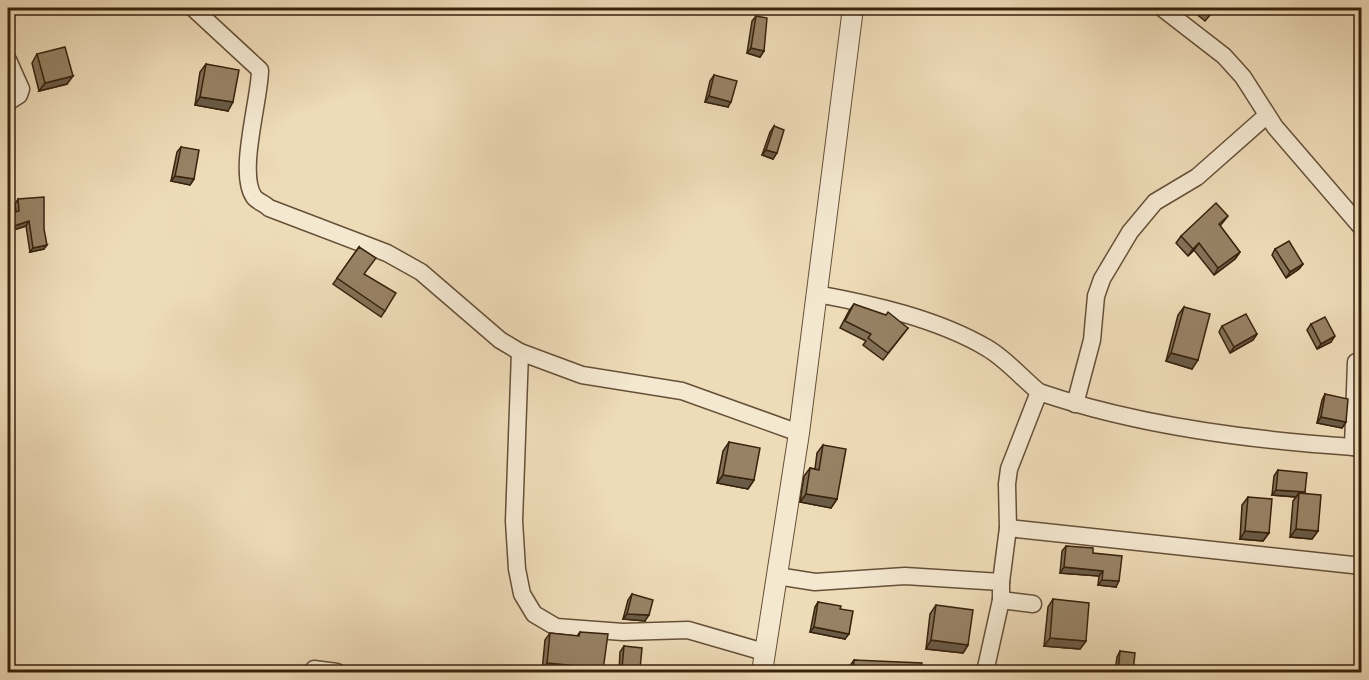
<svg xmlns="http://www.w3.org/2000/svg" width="1369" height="680" font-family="'IM FELL Double Pica',serif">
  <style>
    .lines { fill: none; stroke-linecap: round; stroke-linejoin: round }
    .minor-casing { stroke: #665037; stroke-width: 19 }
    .tertiary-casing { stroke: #665037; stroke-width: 22 }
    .minor { stroke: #f4e8d1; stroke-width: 16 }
    .tertiary { stroke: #f4e8d1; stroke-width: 20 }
    .wall { fill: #827057; stroke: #38220c; stroke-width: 1.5 }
    .shaded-wall { fill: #6a5b47; stroke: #38220c; stroke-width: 1.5 }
    .building { fill: #978265; stroke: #38220c; stroke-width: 1.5 }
  </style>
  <rect width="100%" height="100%" fill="#eedbb8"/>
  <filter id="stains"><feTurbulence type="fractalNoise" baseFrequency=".00333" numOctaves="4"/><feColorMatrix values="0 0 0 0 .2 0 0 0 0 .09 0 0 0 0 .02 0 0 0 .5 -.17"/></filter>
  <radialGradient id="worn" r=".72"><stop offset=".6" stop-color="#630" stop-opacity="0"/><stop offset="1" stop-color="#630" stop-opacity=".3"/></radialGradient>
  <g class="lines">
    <defs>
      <g id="minor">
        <path d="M193 8 260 70C260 99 237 173 254 197 257 201 265 204 269 208L387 253 421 272 500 340 520 352 582 375 682 391 799 433"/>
        <path d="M1162 8 1224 56 1243 77 1275 127 1362 228"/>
        <path d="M8 60 21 89 19 95 8 102"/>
        <path d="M817 294C872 304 938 319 987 348 1006 359 1022 378 1039 392"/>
        <path d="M520 352 514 521 517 569 522 594 534 614 556 627 623 632 688 630 764 652"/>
        <path d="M1356 362 1353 447 1362 448"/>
        <path d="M1075 404 1092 340 1096 296 1102 279 1130 232 1155 202 1197 177 1266 116"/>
        <path d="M1008 528 1007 484 1009 469 1039 392C1138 426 1249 440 1353 447"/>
        <path d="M777 576 815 582 905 576 1001 582V600"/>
        <path d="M1001 582 1008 528 1362 566"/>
        <path d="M314 669 337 672"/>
        <path d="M985 672 1001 600 1033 604"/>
      </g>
      <path id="tertiary" d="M762 672 799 433 853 8"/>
    </defs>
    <use href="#minor" class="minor-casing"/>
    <use href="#tertiary" class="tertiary-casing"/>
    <use href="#minor" class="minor"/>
    <use href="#tertiary" class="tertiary"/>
  </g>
  <g class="wall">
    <path d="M1189 8H1216L1205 21Z"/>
    <path d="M756 16 764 51 760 57 747 53 752 21Z"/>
    <path d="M37 54 67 84 39 91 32 63Z"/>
    <path d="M206 64 228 111 195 105 200 72Z"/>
    <path d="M714 75 728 107 705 102 710 81Z"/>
    <path d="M774 126 773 159 762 155 770 132Z"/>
    <path d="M181 147 194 179 190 185 171 181 177 152Z"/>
    <path d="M18 199 44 249 30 252 26 226 8 232V214L16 212 15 204Z"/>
    <path d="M1228 216 1220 226 1240 252 1235 259 1214 275 1194 250 1188 256 1176 243 1181 236Z"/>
    <path d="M359 247 364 274 385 311 381 317 333 284Z"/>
    <path d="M1275 249 1303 264 1299 269 1286 278 1272 255Z"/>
    <path d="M854 304 908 328 883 360 863 345 866 341 840 328 849 311Z"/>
    <path d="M1184 307 1192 369 1166 361 1178 315Z"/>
    <path d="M1311 324 1331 342 1317 349 1307 330Z"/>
    <path d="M1222 326 1257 334 1253 340 1230 353 1219 332Z"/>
    <path d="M1325 394 1346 422 1342 428 1317 423 1322 400Z"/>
    <path d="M729 442 754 480 748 489 717 483 723 451Z"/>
    <path d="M823 445 837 499 831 508 800 502 804 476 810 468 815 469 817 453Z"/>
    <path d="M1278 470 1304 493 1318 531 1312 539 1290 537 1293 501 1296 497 1272 495 1274 476Z"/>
    <path d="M1248 497 1269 533 1263 541 1240 539 1242 505Z"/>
    <path d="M1066 546 1093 553 1116 587 1098 585 1099 576 1060 573 1062 551Z"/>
    <path d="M632 594 645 621 623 619 628 600Z"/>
    <path d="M1053 599 1086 641 1080 649 1044 646 1048 607Z"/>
    <path d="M818 602 840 609 845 639 810 632 815 607Z"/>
    <path d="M936 605 968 645 963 653 926 649 930 614Z"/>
    <path d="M580 632 601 672H562L542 671 545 640 550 633 577 636Z"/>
    <path d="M624 646 638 672H619L620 652Z"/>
    <path d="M1120 651 1133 672H1115L1117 657Z"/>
    <path d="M854 660 921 672H849V667Z"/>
  </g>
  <g class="shaded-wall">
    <path d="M729 8H743L751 9 748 14 726 11Z"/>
    <path d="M751 48 764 51 760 57 747 53Z"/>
    <path d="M73 76 67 84 39 91 45 83Z"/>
    <path d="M709 96 731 102 728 107 705 102Z"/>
    <path d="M200 97 233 102 228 111 195 105Z"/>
    <path d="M766 150 777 153 773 159 762 155Z"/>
    <path d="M175 176 194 179 190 185 171 181Z"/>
    <path d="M29 221 26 226 8 232V228Z"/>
    <path d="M1199 243 1194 250 1188 256 1193 249Z"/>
    <path d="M47 245 44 249 30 252 33 248Z"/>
    <path d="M1240 252 1235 259 1214 275 1218 268Z"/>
    <path d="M1303 264 1299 269 1286 278 1290 272Z"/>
    <path d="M1257 334 1253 340 1230 353 1234 347Z"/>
    <path d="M1335 336 1331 342 1317 349 1321 344Z"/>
    <path d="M1171 353 1198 360 1192 369 1166 361Z"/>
    <path d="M1321 417 1346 422 1342 428 1317 423Z"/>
    <path d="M723 475 754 480 748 489 717 483Z"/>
    <path d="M1276 490 1305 492 1301 498 1299 493 1296 497 1272 495Z"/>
    <path d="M806 494 837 499 831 508 800 502Z"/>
    <path d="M1296 529 1318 531 1312 539 1290 537Z"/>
    <path d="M1245 531 1269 533 1263 541 1240 539Z"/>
    <path d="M1064 567 1103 571 1099 576 1060 573Z"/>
    <path d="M1102 580 1119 581 1116 587 1098 585Z"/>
    <path d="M627 614 649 615 645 621 623 619Z"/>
    <path d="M814 627 849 634 845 639 810 632Z"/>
    <path d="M1050 638 1086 641 1080 649 1044 646Z"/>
    <path d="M931 640 968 645 963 653 926 649Z"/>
    <path d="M547 663 577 666 573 672 542 671Z"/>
    <path d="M594 668 603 670 601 672H591Z"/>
    <path d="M622 668 640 669 638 672H619Z"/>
  </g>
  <g class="building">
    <path d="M1205 8H1215L1211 12Z"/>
    <path d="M756 16 767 18 764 51 751 48Z"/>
    <path d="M65 47 73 76 45 83 37 54Z"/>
    <path d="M206 64 239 70 233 102 200 97Z"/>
    <path d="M714 75 737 81 731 102 709 96Z"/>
    <path d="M774 126 784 130 777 153 766 150Z"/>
    <path d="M181 147 199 150 194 179 175 176Z"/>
    <path d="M44 197V229L47 245 33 248 29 221 8 228V214L19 211 18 199Z"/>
    <path d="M1216 203 1228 216 1219 224 1240 252 1218 268 1199 243 1193 249 1181 236Z"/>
    <path d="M1289 241 1303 264 1290 272 1275 249Z"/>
    <path d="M359 247 376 258 364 274 396 293 385 311 337 278Z"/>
    <path d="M854 304 886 315 888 312 908 328 888 353 868 338 871 334 845 321Z"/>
    <path d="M1184 307 1210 314 1198 360 1171 353Z"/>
    <path d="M1246 314 1257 334 1234 347 1222 326Z"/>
    <path d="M1325 317 1335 336 1321 344 1311 324Z"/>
    <path d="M1325 394 1348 399 1346 422 1321 417Z"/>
    <path d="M729 442 760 448 754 480 723 475Z"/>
    <path d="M823 445 846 449 837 499 806 494 810 468 819 470Z"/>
    <path d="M1278 470 1307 473 1305 492 1276 490Z"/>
    <path d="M1299 493 1321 495 1318 531 1296 529Z"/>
    <path d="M1248 497 1272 499 1269 533 1245 531Z"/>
    <path d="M1066 546 1093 548V553L1122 556 1119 581 1102 580 1103 571 1064 567Z"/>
    <path d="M632 594 653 600 649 615 627 614Z"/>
    <path d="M1053 599 1089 603 1086 641 1050 638Z"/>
    <path d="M818 602 841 606 840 609 853 611 849 634 814 627Z"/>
    <path d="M936 605 973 610 968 645 931 640Z"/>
    <path d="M580 632 608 634 603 670 594 668V672H576L577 666 547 663 550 633 579 636Z"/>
    <path d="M624 646 642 648 640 669 622 668Z"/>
    <path d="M1120 651 1135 653 1133 672H1118Z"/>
    <path d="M854 660 922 663 921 672H853Z"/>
  </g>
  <rect width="1369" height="680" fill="none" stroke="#eedbb8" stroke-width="30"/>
  <rect x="9" y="9" width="1351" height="662" fill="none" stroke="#38220c" stroke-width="3"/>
  <rect x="15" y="15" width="1339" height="650" fill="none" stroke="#38220c" stroke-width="1.5"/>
  <rect width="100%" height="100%" filter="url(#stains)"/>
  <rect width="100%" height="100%" fill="url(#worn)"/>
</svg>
